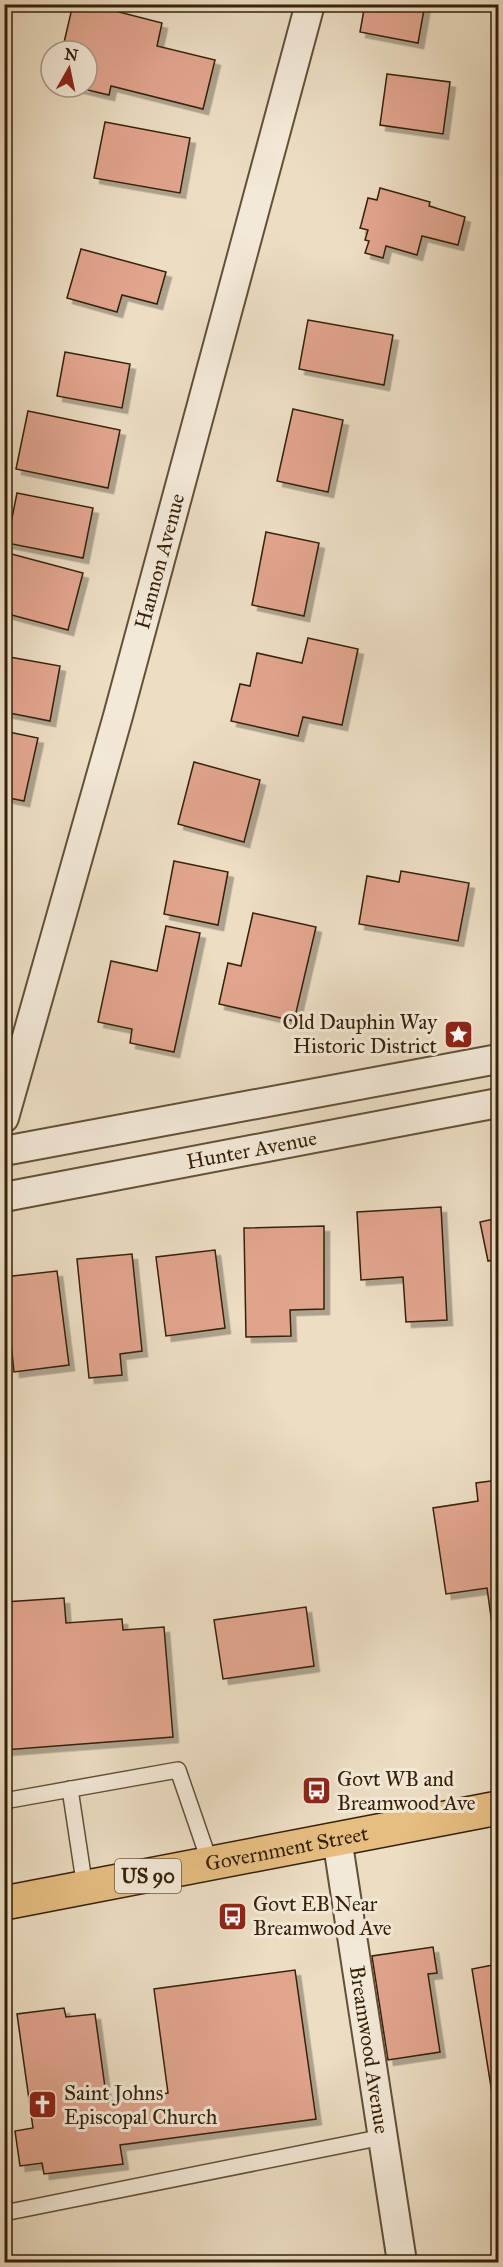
<svg xmlns="http://www.w3.org/2000/svg" width="503" height="2267" font-family="'IM FELL Great Primer',serif">
  <style>
    .building { fill: #e1a58e; stroke: #352108; stroke-width: 1.5; filter: url(#shadow) }
    .lines { fill: none; stroke-linecap: round; stroke-linejoin: round }
    .service-casing { stroke: #635037; stroke-width: 18 }
    .minor-casing { stroke: #635037; stroke-width: 32 }
    .primary-casing { stroke: #352108; stroke-width: 36 }
    .service { stroke: #f3e9d8; stroke-width: 15 }
    .minor { stroke: #f3e9d8; stroke-width: 28 }
    .primary { stroke: #e6be82; stroke-width: 33 }
    .labels { text-anchor: middle; stroke-width: 6; stroke-linejoin: round; paint-order: stroke }
    .shield { fill: #f3e9d8; stroke: #6e5d46; stroke-width: 1.5 }
    .shield-label { font-size: 20px; font-weight: bold; fill: #352108 }
    .street-label { font-size: 21px; fill: #352108; stroke: #f3e9d8 }
    .poi-label { font-size: 21px; fill: #352108; stroke: #f3e9d8; text-anchor: start }
  </style>
  <defs>
    <filter id="shadow"><feDropShadow dx="5.5" dy="5.5" stdDeviation="0" flood-color="#0004"/></filter>
  </defs>
  <rect width="100%" height="100%" fill="#ecddc3"/>
  <filter id="stains"><feTurbulence type="fractalNoise" baseFrequency=".00333" numOctaves="4"/><feColorMatrix values="0 0 0 0 .2 0 0 0 0 .09 0 0 0 0 .02 0 0 0 .5 -.17"/></filter>
  <radialGradient id="worn" r=".72"><stop offset=".6" stop-color="#630" stop-opacity="0"/><stop offset="1" stop-color="#630" stop-opacity=".3"/></radialGradient>
  <g class="building">
    <path d="M73 4H88L162 23 157 46 215 60 203 109 111 86 109 95 75 87H87V51H62Z"/>
    <path d="M365 4H425L418 43 360 32Z"/>
    <path d="M387 74 450 82 443 134 380 125Z"/>
    <path d="M105 122 190 138 180 193 94 178Z"/>
    <path d="M380 188 430 202 429 206 465 217 458 245 422 236 417 255 386 246 383 258 365 253 369 241 365 240 368 230 360 228 361 225 368 198 377 200Z"/>
    <path d="M81 249 166 272 157 304 122 295 117 312 67 298Z"/>
    <path d="M308 320 393 335 384 385 299 369Z"/>
    <path d="M65 352 130 364 122 408 57 396Z"/>
    <path d="M293 409 343 420 328 492 277 481Z"/>
    <path d="M28 411 120 430 108 488 16 469Z"/>
    <path d="M17 493 93 508 83 558 7 543Z"/>
    <path d="M266 532 319 543 304 616 252 605Z"/>
    <path d="M4 552 83 573 68 630 4 613Z"/>
    <path d="M308 638 358 649 342 725 303 717 298 736 231 721 240 684 250 686 257 653 302 663Z"/>
    <path d="M498 655V675L493 673Z"/>
    <path d="M4 656 60 666 50 721 4 712Z"/>
    <path d="M4 731 38 738 24 801 4 797Z"/>
    <path d="M194 762 260 780 244 842 178 824Z"/>
    <path d="M174 861 228 872 218 925 164 914Z"/>
    <path d="M401 871 469 883 458 941 359 924 367 876 399 882Z"/>
    <path d="M253 913 316 927 294 1021 219 1004 228 963 241 966Z"/>
    <path d="M166 926 200 933 174 1052 130 1043 132 1029 98 1022 111 961 157 971Z"/>
    <path d="M441 1207 447 1320 406 1322 403 1277 361 1280 357 1212Z"/>
    <path d="M498 1218V1259L488 1261 480 1222Z"/>
    <path d="M324 1226V1309L290 1310 291 1336 246 1337 244 1228Z"/>
    <path d="M215 1250 225 1328 166 1336 156 1257Z"/>
    <path d="M132 1254 142 1351 120 1354 122 1375 89 1378 77 1259Z"/>
    <path d="M57 1271 69 1365 14 1372 4 1277Z"/>
    <path d="M498 1480V1646H495L487 1588 446 1594 433 1508 478 1501 476 1483Z"/>
    <path d="M64 1598 66 1623 122 1619 123 1630 164 1627 173 1737 4 1750V1602Z"/>
    <path d="M306 1607 314 1666 223 1679 214 1620Z"/>
    <path d="M433 1947 437 1973 428 1974 440 2052 388 2060 372 1956Z"/>
    <path d="M498 1964V2124H497L472 1969Z"/>
    <path d="M295 1970 316 2119 120 2145 123 2164 44 2174 42 2163 20 2166 15 2131 33 2128 17 2014 64 2008 66 2017 95 2014 107 2102 168 2093 154 1989Z"/>
  </g>
  <g class="lines">
    <defs>
      <g id="service">
        <path d="M70 1789 85 1888"/>
        <path d="M4 1801 178 1770 210 1863"/>
        <path d="M4 2213 383 2137"/>
      </g>
      <g id="minor">
        <path id="s1" d="M4 1118 118 716 310 4"/>
        <path d="M4 1151 498 1059"/>
        <path id="s2" d="M4 1197 498 1103"/>
        <path id="s3" d="M337 1838 402 2262"/>
      </g>
      <g id="primary">
        <path id="s4" d="M4 1903 498 1808"/>
      </g>
    </defs>
    <use href="#service" class="service-casing"/>
    <use href="#minor" class="minor-casing"/>
    <use href="#primary" class="primary-casing"/>
    <use href="#service" class="service"/>
    <use href="#minor" class="minor"/>
    <use href="#primary" class="primary"/>
  </g>
  <defs>
    <symbol id="sight-square" viewBox="-11 -11 22 22"><rect x="-9" y="-9" width="18" height="18" rx="4" fill="#8f2418" stroke="#f3e9d8"/><path d="M0-6L1.8-2.2L6-1.7L2.9 1.2L3.7 5.4L0 3.3L-3.7 5.4L-2.9 1.2L-6-1.7L-1.8-2.2Z" fill="#fff"/></symbol>
    <symbol id="bus-square" viewBox="-11 -11 22 22"><rect x="-9" y="-9" width="18" height="18" rx="4" fill="#8f2418" stroke="#f3e9d8"/><path d="M-5-6H5V4H4V6H2V4H-2V6H-4V4H-5ZM-3.5-4V0h7V-4ZM-3.5 1.2v1.5H-2V1.2ZM2 1.2v1.5H3.5V1.2Z" fill="#fff"/></symbol>
    <symbol id="church-square" viewBox="-11 -11 22 22"><rect x="-9" y="-9" width="18" height="18" rx="4" fill="#8f2418" stroke="#f3e9d8"/><path d="M-1.2-6h2.4v3.5h3.3v2.4h-3.3V6h-2.4V-.1h-3.3v-2.4h3.3Z" fill="#fff"/></symbol>
  </defs>
  <g fill-rule="evenodd">
    <use href="#sight-square" x="442" y="1018" width="33" height="33"/>
    <use href="#bus-square" x="300" y="1774" width="33" height="33"/>
    <use href="#bus-square" x="216" y="1900" width="33" height="33"/>
    <use href="#church-square" x="26" y="2088" width="33" height="33"/>
  </g>
  <g class="labels">
    <rect class="shield" x="115" y="1859" width="66" height="34" rx="4.5"/>
    <g class="shield-label">
      <text x="148" y="1883">US 90</text>
    </g>
    <g class="street-label">
      <text dy="7" stroke="none"><textPath href="#s1" startOffset="578">Hannon Avenue</textPath></text>
      <text dy="7" stroke="none"><textPath href="#s2" startOffset="252">Hunter Avenue</textPath></text>
      <text dy="7" stroke="none"><textPath href="#s4" startOffset="288">Government Street</textPath></text>
      <text dy="7" stroke="none"><textPath href="#s3" startOffset="214">Breamwood Avenue</textPath></text>
    </g>
    <g class="poi-label">
      <text x="437" y="1029" text-anchor="end">Old Dauphin Way<tspan x="437" dy="24">Historic District</tspan></text>
      <text x="337" y="1786">Govt WB and<tspan x="337" dy="24">Breamwood Ave</tspan></text>
      <text x="253" y="1911">Govt EB Near<tspan x="253" dy="24">Breamwood Ave</tspan></text>
      <text x="64" y="2100">Saint Johns<tspan x="64" dy="24">Episcopal Church</tspan></text>
    </g>
  </g>
  <rect width="503" height="2267" fill="none" stroke="#ecddc3" stroke-width="24"/>
  <rect x="6" y="6" width="491" height="2255" fill="none" stroke="#352108" stroke-width="3"/>
  <rect x="12" y="12" width="479" height="2243" fill="none" stroke="#352108" stroke-width="1.5"/>
  <g transform="translate(69 69) rotate(9)"><circle r="28" fill="#f3e9d8" stroke="#a79985" stroke-width="1.5"/>
  <path d="M0-4.5L10 22L0 15L-10 22Z" fill="#8f2418"/>
  <text y="-9" font-size="16" font-weight="bold" text-anchor="middle" fill="#352108">N</text>
  </g>
  <rect width="100%" height="100%" filter="url(#stains)"/>
  <rect width="100%" height="100%" fill="url(#worn)"/>
</svg>
